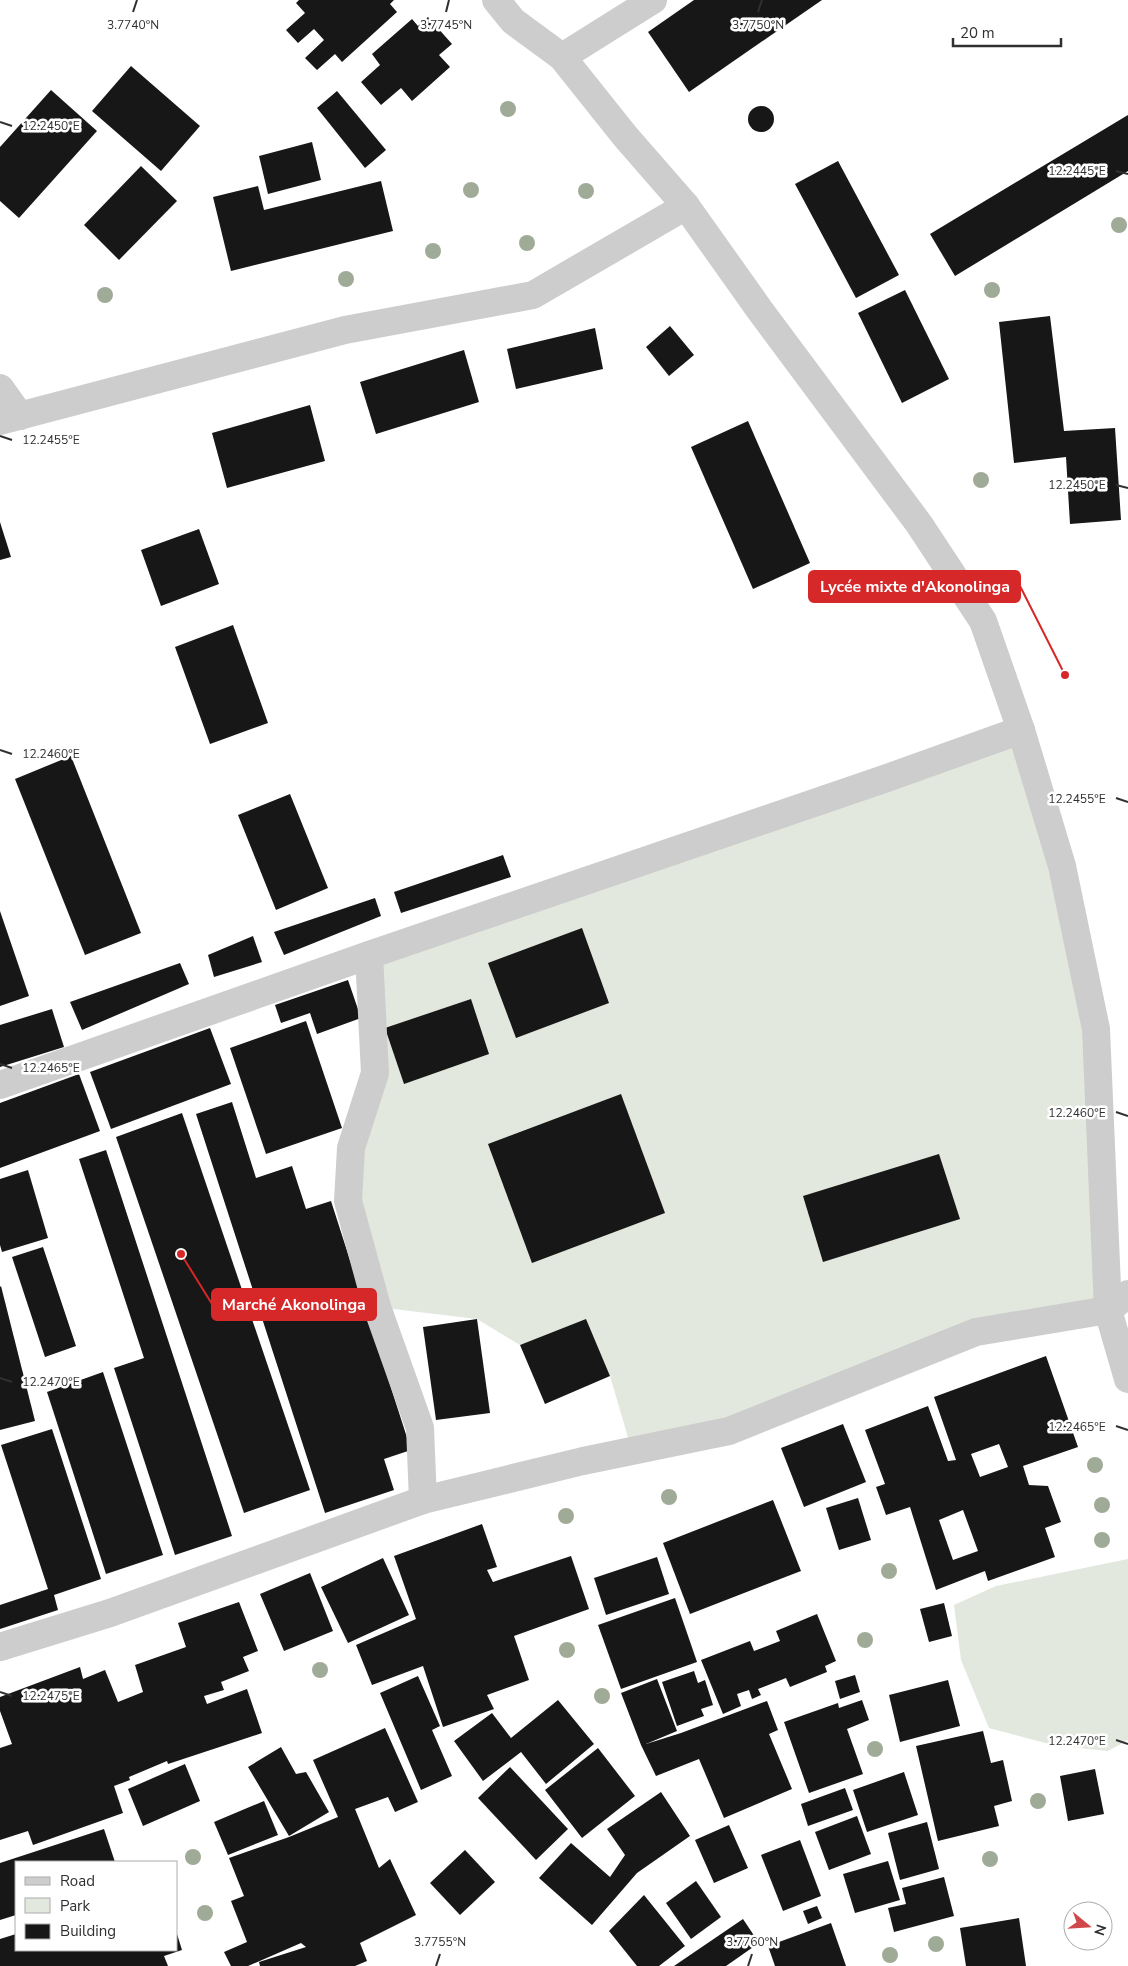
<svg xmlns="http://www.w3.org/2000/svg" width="1128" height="1966" font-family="'Nunito Sans',sans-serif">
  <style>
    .green { fill: #e2e8dd }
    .building { fill: #171717; fill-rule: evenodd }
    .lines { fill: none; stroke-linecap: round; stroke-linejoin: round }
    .street { stroke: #cdcdcd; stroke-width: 28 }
    .tree { fill: #a0ab97 }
    .ticks { fill: none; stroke: #303030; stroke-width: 2 }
    .ticks-label { font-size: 12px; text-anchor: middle; fill: #303030; stroke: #fff; stroke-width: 5; stroke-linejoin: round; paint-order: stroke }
    .leader { fill: none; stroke: #d62828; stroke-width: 2 }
    .callout-dot { fill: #d62828; stroke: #fff; stroke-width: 2 }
    .callout { fill: #d62828; stroke: #d62828; stroke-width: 2 }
    .callout-label { font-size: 16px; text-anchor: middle; font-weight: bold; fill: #fff }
  </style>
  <rect width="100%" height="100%" fill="#fff"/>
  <g class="green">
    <path d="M1021 730 1096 1029 1108 1310 976 1332 632 1451 610 1376 586 1320 520 1345 477 1319 377 1307 351 1148 375 1073 369 955Z"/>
    <path d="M1128 1559V1740L1108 1751 1053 1745 989 1728 961 1660 954 1605 996 1586Z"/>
  </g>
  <g class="building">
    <path d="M299 0H394L390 4 397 12 342 62 335 54 317 70 305 58 324 40 314 29 298 43 286 30 305 13 296 3Z"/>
    <path d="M694 0H822L689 92 648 32Z"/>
    <path d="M428 17 452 44 439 55 450 67 412 101 401 88 381 105 361 82 380 65 372 54 412 19 418 26Z"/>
    <path d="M131 66 200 126 161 171 92 111Z"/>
    <path d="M51 90 97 131 19 218 0 201V147Z"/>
    <path d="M337 91 386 150 365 168 317 108Z"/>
    <circle cx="761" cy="119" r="13"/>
    <path d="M1128 115V171L955 276 930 234Z"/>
    <path d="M312 142 321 180 268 194 259 156Z"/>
    <path d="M838 161 899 275 856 298 795 184Z"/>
    <path d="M141 166 177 201 119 260 84 225Z"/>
    <path d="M381 181 393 231 231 271 213 197 258 186 264 210Z"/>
    <path d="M905 290 949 379 902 403 858 313Z"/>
    <path d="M1050 316 1064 431 1115 428 1121 520 1070 524 1066 457 1014 463 999 322Z"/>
    <path d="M670 326 694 355 669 376 646 347Z"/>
    <path d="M595 328 603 369 516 389 507 349Z"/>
    <path d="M464 350 479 402 376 434 360 382Z"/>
    <path d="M310 405 325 461 227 488 212 433Z"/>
    <path d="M748 421 810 563 753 589 691 447Z"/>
    <path d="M0 522 11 557 0 560Z"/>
    <path d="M199 529 219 584 161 606 141 550Z"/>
    <path d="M233 625 268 723 210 744 175 647Z"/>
    <path d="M71 756 141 933 85 955 15 779Z"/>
    <path d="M290 794 328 888 276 910 238 815Z"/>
    <path d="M503 855 511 877 401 913 394 892Z"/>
    <path d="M375 898 381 916 284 955 274 932Z"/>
    <path d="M0 911 29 996 0 1006Z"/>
    <path d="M582 928 609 1003 516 1038 488 963Z"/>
    <path d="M253 936 262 962 214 977 208 955Z"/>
    <path d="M180 963 189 984 82 1030 70 1002Z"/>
    <path d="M348 980 361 1018 317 1034 310 1013 281 1023 275 1005Z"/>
    <path d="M471 999 489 1054 404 1084 385 1028Z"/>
    <path d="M52 1009 64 1047 0 1067V1025Z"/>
    <path d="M306 1021 342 1128 266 1154 230 1048Z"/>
    <path d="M210 1028 231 1084 111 1129 90 1072Z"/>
    <path d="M79 1074 100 1131 0 1168V1103Z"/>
    <path d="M621 1094 665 1213 532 1263 488 1144Z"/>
    <path d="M232 1102 256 1178 292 1166 306 1209 331 1201 411 1450 384 1459 394 1490 325 1513 196 1114Z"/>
    <path d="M182 1113 310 1490 244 1513 116 1137Z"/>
    <path d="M106 1150 232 1536 175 1555 114 1368 144 1358 79 1159Z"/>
    <path d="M939 1154 960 1219 823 1262 803 1196Z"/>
    <path d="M28 1170 48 1238 2 1252 0 1245V1179Z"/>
    <path d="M43 1247 76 1346 45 1357 12 1257Z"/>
    <path d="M1 1286 35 1421 0 1430V1287Z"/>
    <path d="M477 1319 490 1413 436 1420 423 1327Z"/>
    <path d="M586 1319 610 1376 545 1404 520 1345Z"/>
    <path d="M1046 1356 1078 1447 1023 1466 1029 1485 1048 1486 1061 1522 1045 1528 1055 1557 988 1581 985 1571 936 1590 910 1507 886 1515 876 1487 885 1484 865 1430 928 1406 948 1461 956 1460 934 1397ZM999 1444 1008 1467 980 1477 971 1454ZM963 1510 978 1551 953 1560 939 1520Z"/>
    <path d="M103 1372 163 1555 106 1574 47 1392Z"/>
    <path d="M843 1424 866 1482 804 1507 781 1448Z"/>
    <path d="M52 1429 101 1579 54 1595 58 1610 0 1629V1605L48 1589 1 1445Z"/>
    <path d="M858 1498 871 1540 839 1550 826 1508Z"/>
    <path d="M773 1500 801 1571 690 1614 663 1543Z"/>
    <path d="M482 1524 497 1567 487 1570 493 1582 571 1556 589 1609 514 1636 529 1680 487 1695 494 1709 443 1727 423 1666 372 1685 356 1645 416 1619 394 1556Z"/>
    <path d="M657 1557 669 1594 606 1615 594 1578Z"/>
    <path d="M383 1558 409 1615 348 1643 321 1587Z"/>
    <path d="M310 1573 333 1631 284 1651 260 1594Z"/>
    <path d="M675 1598 697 1662 621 1689 598 1625Z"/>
    <path d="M239 1602 258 1651 243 1657 249 1671 221 1682 224 1690 204 1696 207 1704 247 1689 262 1733 168 1764 167 1761 129 1777 130 1780 114 1786 123 1813 33 1845 28 1831 0 1840V1748L12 1744 0 1711V1697L80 1667 83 1679 105 1670 118 1702 143 1692 135 1665 186 1647 178 1623Z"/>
    <path d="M944 1603 952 1636 929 1642 920 1609Z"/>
    <path d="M817 1614 836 1661 825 1666 827 1672 790 1687 786 1678 758 1689 761 1695 752 1699 749 1690 737 1694 741 1706 723 1714 701 1660 750 1641 754 1651 780 1641 776 1631Z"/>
    <path d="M694 1671 698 1683 705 1680 713 1705 701 1709 704 1716 677 1726 662 1682Z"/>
    <path d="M855 1675 860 1692 840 1699 835 1681Z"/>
    <path d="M418 1676 440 1726 432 1730 452 1776 421 1790 380 1693Z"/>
    <path d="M657 1679 677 1731 646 1744 681 1733 767 1701 778 1730 769 1734 792 1789 724 1818 699 1759 656 1776 641 1745 621 1693Z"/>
    <path d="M948 1680 960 1726 900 1742 889 1695Z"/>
    <path d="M558 1700 594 1744 546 1784 521 1752 483 1781 454 1741 492 1713 511 1738Z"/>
    <path d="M862 1700 869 1720 847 1729 863 1774 809 1793 784 1722 838 1703 839 1708Z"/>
    <path d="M385 1728 418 1802 395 1812 388 1797 355 1809 379 1868 390 1859 416 1915 360 1943 367 1961 355 1966H260L259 1962 306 1947 301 1943 248 1966H231L224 1952 247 1942 231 1901 244 1896 229 1858 289 1837 338 1817 313 1760Z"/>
    <path d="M983 1731 991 1763 1003 1760 1012 1801 994 1806 999 1826 938 1841 916 1746Z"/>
    <path d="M281 1747 296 1774 306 1772 329 1812 289 1836 248 1767Z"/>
    <path d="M598 1748 635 1796 582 1838 545 1790Z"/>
    <path d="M185 1764 200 1801 143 1826 128 1789Z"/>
    <path d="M510 1767 568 1829 536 1860 478 1798Z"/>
    <path d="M1095 1769 1104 1814 1068 1821 1060 1776Z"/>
    <path d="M904 1772 918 1815 867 1832 853 1790Z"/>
    <path d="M845 1788 853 1810 808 1826 801 1804Z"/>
    <path d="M661 1792 690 1836 637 1873 592 1925 539 1878 571 1843 610 1877 625 1855 607 1829Z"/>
    <path d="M264 1801 278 1835 228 1855 214 1822Z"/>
    <path d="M857 1816 871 1854 829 1870 815 1832Z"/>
    <path d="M927 1822 939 1869 900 1880 888 1833Z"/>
    <path d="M729 1825 748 1868 714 1883 695 1840Z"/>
    <path d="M104 1829 115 1862H16V1915L0 1920V1863Z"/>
    <path d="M800 1840 821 1896 783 1911 761 1855Z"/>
    <path d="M465 1850 495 1882 460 1915 430 1883Z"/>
    <path d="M888 1861 900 1900 855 1913 843 1874Z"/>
    <path d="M944 1877 954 1916 894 1932 888 1908 906 1904 902 1888Z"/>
    <path d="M696 1881 721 1917 691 1939 666 1903Z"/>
    <path d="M644 1895 685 1946 659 1966H637L609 1931Z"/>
    <path d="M817 1906 822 1918 808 1924 803 1911Z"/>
    <path d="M1019 1918 1026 1966H966L960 1928Z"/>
    <path d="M743 1919 759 1943 726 1966H674Z"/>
    <path d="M831 1923 846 1966H775L768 1946Z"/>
    <path d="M16 1934V1950H176L177 1934 182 1950 164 1956 168 1966H0V1939Z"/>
  </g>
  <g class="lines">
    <g class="street">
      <path d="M496 0 513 21 562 57 625 136 686 206 759 309 919 524 983 621 1021 730 1062 866 1096 1029 1108 1310 1128 1379"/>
      <path d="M562 57 653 0"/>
      <path d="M0 388 20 416"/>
      <path d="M0 421 345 330 533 295 686 206"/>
      <path d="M369 955 375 1073 351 1148 348 1201 377 1307 420 1428 423 1500"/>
      <path d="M0 1085 369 955 887 778 1021 730"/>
      <path d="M0 1647 110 1613 423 1500 583 1461 729 1431 976 1332 1108 1310 1128 1294"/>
    </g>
  </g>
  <g class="tree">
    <circle cx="508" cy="109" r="8"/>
    <circle cx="471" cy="190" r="8"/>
    <circle cx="586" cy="191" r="8"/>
    <circle cx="1119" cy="225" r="8"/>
    <circle cx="527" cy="243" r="8"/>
    <circle cx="433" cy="251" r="8"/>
    <circle cx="346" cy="279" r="8"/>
    <circle cx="992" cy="290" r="8"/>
    <circle cx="105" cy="295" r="8"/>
    <circle cx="981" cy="480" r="8"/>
    <circle cx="1095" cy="1465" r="8"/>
    <circle cx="669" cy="1497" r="8"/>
    <circle cx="1102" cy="1505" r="8"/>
    <circle cx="566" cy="1516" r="8"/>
    <circle cx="1102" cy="1540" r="8"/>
    <circle cx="889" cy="1571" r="8"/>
    <circle cx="865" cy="1640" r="8"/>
    <circle cx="567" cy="1650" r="8"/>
    <circle cx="320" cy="1670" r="8"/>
    <circle cx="602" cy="1696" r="8"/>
    <circle cx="875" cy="1749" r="8"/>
    <circle cx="1038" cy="1801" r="8"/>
    <circle cx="193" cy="1857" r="8"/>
    <circle cx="990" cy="1859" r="8"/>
    <circle cx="205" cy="1913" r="8"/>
    <circle cx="936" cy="1944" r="8"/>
    <circle cx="890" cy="1955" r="8"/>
  </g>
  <path class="ticks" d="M133 12 137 0M446 12 449 0M758 12 762 0M0 122 12 126M1116 171 1128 174M0 436 12 440M1116 485 1128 488M0 750 12 754M1116 798 1128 802M0 1064 12 1068M1116 1112 1128 1116M0 1378 12 1382M1116 1426 1128 1430M0 1692 12 1696M1116 1740 1128 1744M436 1966 440 1954M748 1966 752 1954"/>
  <g class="ticks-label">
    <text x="133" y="29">3.7740°N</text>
    <text x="446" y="29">3.7745°N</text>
    <text x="758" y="29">3.7750°N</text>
    <text x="51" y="130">12.2450°E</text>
    <text x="1077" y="175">12.2445°E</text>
    <text x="51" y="444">12.2455°E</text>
    <text x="1077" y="489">12.2450°E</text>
    <text x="51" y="758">12.2460°E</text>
    <text x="1077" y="803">12.2455°E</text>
    <text x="51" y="1072">12.2465°E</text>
    <text x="1077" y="1117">12.2460°E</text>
    <text x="51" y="1386">12.2470°E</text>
    <text x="1077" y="1431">12.2465°E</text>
    <text x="51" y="1700">12.2475°E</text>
    <text x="1077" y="1745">12.2470°E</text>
    <text x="440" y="1946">3.7755°N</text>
    <text x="752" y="1946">3.7760°N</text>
  </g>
  <path class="leader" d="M1065 675L1020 586M181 1254L212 1304"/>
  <g class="callout-dot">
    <circle cx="1065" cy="675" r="5"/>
    <circle cx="181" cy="1254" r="5"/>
  </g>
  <g class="callout">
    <rect x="809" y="571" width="211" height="31" rx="5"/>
    <rect x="212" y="1289" width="164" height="31" rx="5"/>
  </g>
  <g class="callout-label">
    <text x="915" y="592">Lycée mixte d'Akonolinga</text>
    <text x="294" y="1310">Marché Akonolinga</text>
  </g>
  <rect x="15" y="1861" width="162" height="90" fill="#ffffff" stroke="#acacac"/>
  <rect x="25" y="1877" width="25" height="8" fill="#cdcdcd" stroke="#acacac"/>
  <text x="60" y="1886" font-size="15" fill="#303030">Road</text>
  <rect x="25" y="1898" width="25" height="15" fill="#e2e8dd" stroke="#acacac"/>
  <text x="60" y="1911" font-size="15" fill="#303030">Park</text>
  <rect x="25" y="1924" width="25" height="15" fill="#171717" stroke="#acacac"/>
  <text x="60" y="1936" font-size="15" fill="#303030">Building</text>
  <g transform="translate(1088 1926) rotate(108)"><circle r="24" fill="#ffffff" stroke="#acacac"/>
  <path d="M0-4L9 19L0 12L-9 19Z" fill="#d0484c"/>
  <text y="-8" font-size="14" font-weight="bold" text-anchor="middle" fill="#303030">N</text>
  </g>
  <path d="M953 38v8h108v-8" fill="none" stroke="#303030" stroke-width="2.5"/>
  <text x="960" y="38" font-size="15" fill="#303030" stroke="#ffffff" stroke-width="4" paint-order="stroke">20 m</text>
</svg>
